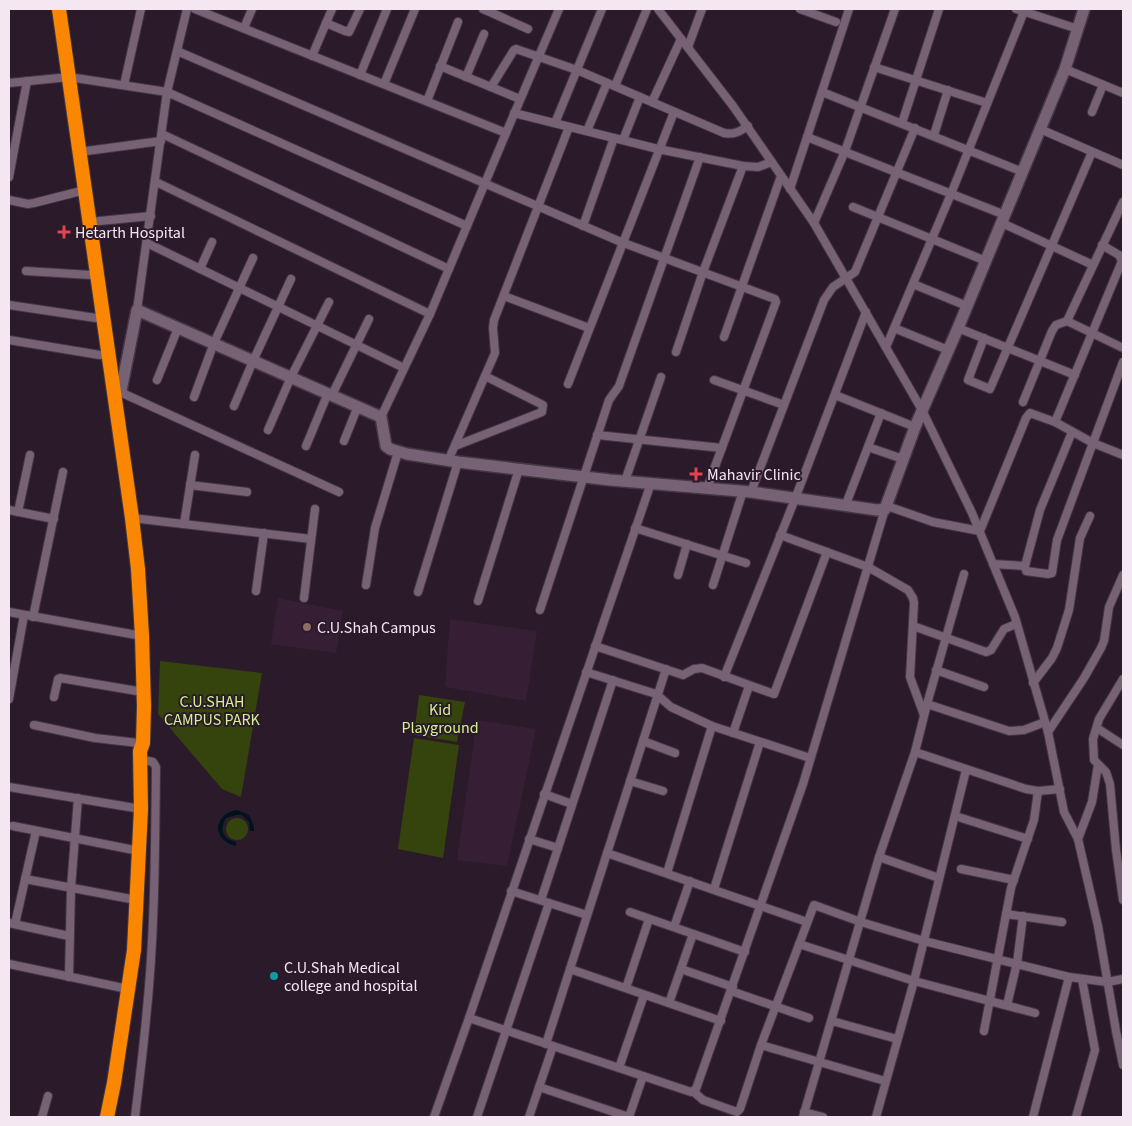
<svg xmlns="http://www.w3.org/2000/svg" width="1132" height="1126" font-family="'Source Sans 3',sans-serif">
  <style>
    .built { fill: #361f34 }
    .green { fill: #34440c }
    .water { fill: #00121d }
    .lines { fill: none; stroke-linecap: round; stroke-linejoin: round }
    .street-casing { stroke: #443743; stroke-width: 10 }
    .secondary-casing { stroke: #443743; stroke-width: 14 }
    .highway-casing { stroke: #443743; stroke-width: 16 }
    .street { stroke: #776275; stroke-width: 8 }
    .secondary { stroke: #776275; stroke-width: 11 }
    .highway { stroke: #fa8601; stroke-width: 14 }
    .health-dot { fill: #e0444e; stroke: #2b1a2a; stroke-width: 2 }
    .education-dot { fill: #8d6e63; stroke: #2b1a2a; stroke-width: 2 }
    .culture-dot { fill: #0f9aa8; stroke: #2b1a2a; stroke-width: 2 }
    .labels { text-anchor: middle; stroke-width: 4; stroke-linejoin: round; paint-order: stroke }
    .poi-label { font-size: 16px; fill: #f4e7f2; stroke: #2b1a2a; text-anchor: start }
    .park-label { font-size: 16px; fill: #d2f38f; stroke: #2b1a2a }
  </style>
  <rect width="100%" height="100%" fill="#2b1a2a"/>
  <g class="built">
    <path d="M278 598 343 611 336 653 271 644Z"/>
    <path d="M450 619 537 631 526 701 445 687Z"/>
    <path d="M477 720 536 729 507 866 457 860Z"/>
  </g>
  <g class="green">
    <path d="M160 661 262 673 241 797 222 789 158 714Z"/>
    <path d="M419 695 465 702 457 742 414 735Z"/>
    <path d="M414 738 459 745 443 858 398 849Z"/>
    <circle cx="237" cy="829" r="11"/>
  </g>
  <path class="water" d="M237 810 249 815 254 826V831H250L249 822 242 815H236L226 818C219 830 223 839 236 842V846C211 840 213 814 237 810Z"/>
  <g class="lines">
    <defs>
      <g id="street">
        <path d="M195 9 506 133 430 314 381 417"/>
        <path d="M483 9 528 29"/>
        <path d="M658 9 733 106 814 223 922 410 972 513 1015 617 1048 732 1064 812 1078 839 1098 926 1116 1031 1123 1065"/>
        <path d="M800 9 836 22"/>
        <path d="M1016 9 1078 29"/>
        <path d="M326 23 345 31 349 32 360 9"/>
        <path d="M244 28 252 9"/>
        <path d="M688 47 702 9"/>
        <path d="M177 51 621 242 775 299 776 302 707 488"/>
        <path d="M312 56 332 9"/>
        <path d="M440 66 520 99"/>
        <path d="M874 67 987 103"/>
        <path d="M1065 69 1123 93"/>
        <path d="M360 75 387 9"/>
        <path d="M466 77 484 34"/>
        <path d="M9 83 69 77 167 92 467 226"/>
        <path d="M384 84 415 9"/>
        <path d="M124 85 141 9"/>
        <path d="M615 86 647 9"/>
        <path d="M491 87 514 50 516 49 577 70 724 133C734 135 739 132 748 126"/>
        <path d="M822 92 1023 172"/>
        <path d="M427 101 458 22"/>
        <path d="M652 102 681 39"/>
        <path d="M1092 112 1103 85"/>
        <path d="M514 113 658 149 743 166 758 167 772 162"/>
        <path d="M555 123 602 9"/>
        <path d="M902 123 939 9"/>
        <path d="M1040 129 1123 165"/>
        <path d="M587 131 607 83"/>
        <path d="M506 133 559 9"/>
        <path d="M162 134 449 269"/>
        <path d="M934 135 948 90"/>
        <path d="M807 137 1005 215"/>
        <path d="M623 140 640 97"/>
        <path d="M79 152 161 141"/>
        <path d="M9 177 27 81"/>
        <path d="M156 182 430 314"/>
        <path d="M790 189 849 9"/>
        <path d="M9 200 28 204 34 203 85 190"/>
        <path d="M853 207 986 261"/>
        <path d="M89 222 151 216"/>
        <path d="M814 223 845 151 895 9"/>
        <path d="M1002 223 1093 265"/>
        <path d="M583 226 614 138"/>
        <path d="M147 243 404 368"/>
        <path d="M200 269 212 242"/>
        <path d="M26 271 91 275"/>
        <path d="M913 284 967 306"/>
        <path d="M504 296 589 328"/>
        <path d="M9 305 96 318"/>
        <path d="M137 310 167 92 187 9"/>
        <path d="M1067 321 1123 202"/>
        <path d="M894 328 948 350"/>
        <path d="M958 328 1075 375"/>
        <path d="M724 337 781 176"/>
        <path d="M984 338 968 380 990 389 1092 152"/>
        <path d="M9 340 100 355"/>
        <path d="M886 347 951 194 1025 9"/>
        <path d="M676 352 703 272 743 166"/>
        <path d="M157 380 178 328"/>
        <path d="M714 380 784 405"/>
        <path d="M568 384 674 112"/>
        <path d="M120 392 339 492"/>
        <path d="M332 395 369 319"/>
        <path d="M835 395 915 427"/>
        <path d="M194 397 214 343 253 258"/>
        <path d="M1023 402 1052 331 1056 325 1067 321 1123 348"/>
        <path d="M234 406 253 361 291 279"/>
        <path d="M1055 422 1122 261 1119 255 1102 245"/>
        <path d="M268 430 291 377 329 302"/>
        <path d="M1072 432 1040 510 1025 566 1026 571 1048 574 1052 573 1057 540 1123 362"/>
        <path d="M597 435 722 448"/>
        <path d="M344 441 358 406"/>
        <path d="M306 446 328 393"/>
        <path d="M455 446 542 412 543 405 485 376"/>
        <path d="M868 447 903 459"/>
        <path d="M448 461 495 353 493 328 494 320 569 127"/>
        <path d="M625 481 661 377"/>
        <path d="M190 485 247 492"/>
        <path d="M751 492 824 300 833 287 855 272 915 128"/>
        <path d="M846 504 881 413"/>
        <path d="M887 506 933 522 980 531 1026 418 1030 413 1055 422 1093 443 1123 455"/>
        <path d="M9 510 54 519"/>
        <path d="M18 512 30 455"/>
        <path d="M132 518 311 539"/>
        <path d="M184 524 195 455"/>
        <path d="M635 528 746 563"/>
        <path d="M780 535 868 567 908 590 913 598 914 603 910 677 924 715"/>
        <path d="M993 564 1025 566"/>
        <path d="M678 575 687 544"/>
        <path d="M366 585 375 528 398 452"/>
        <path d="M713 585 743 491"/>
        <path d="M256 591 264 533"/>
        <path d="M418 592 458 462"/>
        <path d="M304 598 315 509"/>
        <path d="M478 601 519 469"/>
        <path d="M540 610 609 400 619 386 700 157"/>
        <path d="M9 612 142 636"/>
        <path d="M33 617 63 472"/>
        <path d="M913 626 986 652 991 650 1004 629 1016 624"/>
        <path d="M595 646 683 675 694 669 702 668 774 694 827 552"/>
        <path d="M936 670 984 687"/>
        <path d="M586 672 656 694 671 707 712 726 810 758"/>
        <path d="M724 677 795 499 866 312"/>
        <path d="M1123 679 1099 719 1093 739 1094 760 1106 772 1110 784 1116 850 1123 900"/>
        <path d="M1033 683 1052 658 1057 648 1069 610 1080 538 1090 516"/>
        <path d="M54 697 58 679 60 678 137 691"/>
        <path d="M9 699 24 615"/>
        <path d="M927 704 1009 731 1024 730 1045 722"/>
        <path d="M34 725 95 738 138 743"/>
        <path d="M1097 728 1123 745"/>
        <path d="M1048 732 1084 678 1101 648 1104 641 1109 607 1123 575"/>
        <path d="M733 733 749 686"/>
        <path d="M643 741 675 753"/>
        <path d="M915 752 1026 789 1038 791 1060 789"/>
        <path d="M630 781 663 791"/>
        <path d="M9 787 141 809"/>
        <path d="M544 794 572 804"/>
        <path d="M955 816 1028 839"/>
        <path d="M13 826 139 851"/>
        <path d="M529 839 558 848"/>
        <path d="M1078 839 1092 802 1098 765"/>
        <path d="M607 853 807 922"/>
        <path d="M879 857 939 878"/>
        <path d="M961 869 1014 880"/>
        <path d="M667 873 712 726"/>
        <path d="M25 879 136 900"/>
        <path d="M714 889 760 742"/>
        <path d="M511 891 587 915"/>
        <path d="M541 900 613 680"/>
        <path d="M630 912 745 952"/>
        <path d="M1006 914 1062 922"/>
        <path d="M9 923 69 936"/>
        <path d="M15 924 36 831"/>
        <path d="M674 927 690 881"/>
        <path d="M799 944 914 981 1035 1013"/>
        <path d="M9 964 128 989"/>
        <path d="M570 969 721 1021"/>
        <path d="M681 969 733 987"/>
        <path d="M69 977 71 888 78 798"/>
        <path d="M626 988 649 919"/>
        <path d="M731 991 809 1018"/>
        <path d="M669 1003 693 934"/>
        <path d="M1007 1005 1017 963 1023 916"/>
        <path d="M469 1018 691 1092 696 1089 803 784 885 509"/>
        <path d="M832 1021 897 1039"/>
        <path d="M984 1031 1011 888 1034 820 1038 791"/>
        <path d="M546 1044 666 669"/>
        <path d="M619 1068 644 995"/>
        <path d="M885 1081 761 1045 814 905 861 922 924 941 1069 977 1107 982 1123 979"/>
        <path d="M539 1087 629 1117"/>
        <path d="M694 1092 703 1100 737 1112 740 1109 761 1045"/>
        <path d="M804 1112 823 1117"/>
        <path d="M42 1117 48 1096"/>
        <path d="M135 1117C139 1084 143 1052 146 1019 155 935 155 851 156 767L153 762 140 759"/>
        <path d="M434 1117 469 1018 651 483"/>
        <path d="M477 1117 549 903"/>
        <path d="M529 1117 553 1046"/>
        <path d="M629 1117 643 1076"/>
        <path d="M803 1117 879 857 915 752 927 704 964 574"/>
        <path d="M876 1117 914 981 966 770"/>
        <path d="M1033 1117 1069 977"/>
        <path d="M1076 1117 1095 1050 1082 979"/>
      </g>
      <path id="secondary" d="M114 391 119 393 121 391 137 310 381 417 386 446 390 449 407 454 458 462 610 480 751 492 877 510 885 509 915 427 958 328 1065 69 1084 9"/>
      <path id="highway" d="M59 9 132 518 138 569 142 636 144 706 143 743 140 751 141 809 134 950 114 1083 107 1117"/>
    </defs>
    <use href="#street" class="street-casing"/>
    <use href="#secondary" class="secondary-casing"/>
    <use href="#highway" class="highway-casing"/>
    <use href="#street" class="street"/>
    <use href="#secondary" class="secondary"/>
    <use href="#highway" class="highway"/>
  </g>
  <g class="health-dot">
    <path d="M61.5 224.5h5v5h5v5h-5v5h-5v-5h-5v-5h5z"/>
    <path d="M693.5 466.5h5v5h5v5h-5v5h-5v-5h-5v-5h5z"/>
  </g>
  <circle class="education-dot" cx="307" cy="627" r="5"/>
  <circle class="culture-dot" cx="274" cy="976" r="5"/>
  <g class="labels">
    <g class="poi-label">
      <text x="75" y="238">Hetarth Hospital</text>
      <text x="707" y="480">Mahavir Clinic</text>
      <text x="317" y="633">C.U.Shah Campus</text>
      <text x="284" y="973">C.U.Shah Medical<tspan x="284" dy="18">college and hospital</tspan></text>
    </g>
    <g class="park-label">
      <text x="212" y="707">C.U.SHAH<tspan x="212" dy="18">CAMPUS PARK</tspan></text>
      <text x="440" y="715">Kid<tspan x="440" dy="18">Playground</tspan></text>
    </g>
  </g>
  <rect width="1132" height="1126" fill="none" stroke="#f4e7f2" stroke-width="20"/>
</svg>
